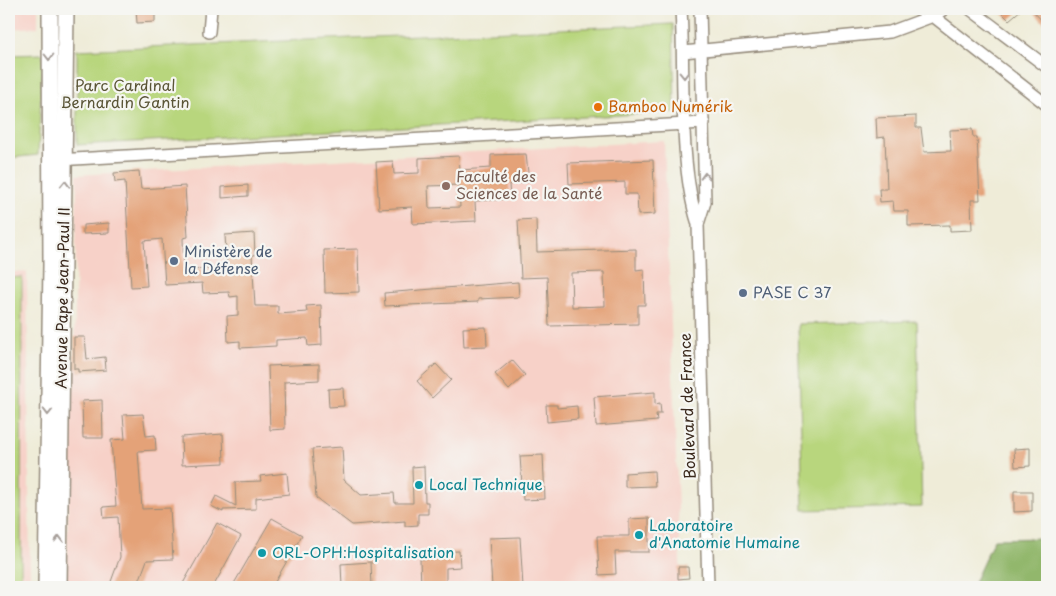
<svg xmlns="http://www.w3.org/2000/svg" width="1056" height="596" font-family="'Playpen Sans',sans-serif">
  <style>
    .built { fill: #f7d1c8 }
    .green { fill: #b8d67d; stroke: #7a804e }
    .forest { fill: #92b76c; stroke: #667045 }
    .building { fill: #e4a278; fill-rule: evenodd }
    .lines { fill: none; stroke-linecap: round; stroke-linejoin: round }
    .minor-casing { stroke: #958b7b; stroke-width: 14 }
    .major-casing { stroke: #958b7b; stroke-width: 18 }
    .minor { stroke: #fff; stroke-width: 11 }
    .major { stroke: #fff; stroke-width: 15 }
    .oneway { stroke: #a79f9a }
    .food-dot { fill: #e8710a; stroke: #f6f6f2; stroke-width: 2 }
    .education-dot { fill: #8d6e63; stroke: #f6f6f2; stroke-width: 2 }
    .service-dot { fill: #5c6f8a; stroke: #f6f6f2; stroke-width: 2 }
    .culture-dot { fill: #0f9aa8; stroke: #f6f6f2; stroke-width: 2 }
    .labels { text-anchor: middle; stroke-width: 4.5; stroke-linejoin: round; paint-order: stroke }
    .park-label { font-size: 15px; fill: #5a5536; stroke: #f6f6f2 }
    .food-label { font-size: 15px; fill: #c56008; stroke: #f6f6f2; text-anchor: start }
    .education-label { font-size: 15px; fill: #785e54; stroke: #f6f6f2; text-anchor: start }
    .service-label { font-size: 15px; fill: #4e5e75; stroke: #f6f6f2; text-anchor: start }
    .street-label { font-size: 15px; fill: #3b2a1e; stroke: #f6f6f2 }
    .culture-label { font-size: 15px; fill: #0d838f; stroke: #f6f6f2; text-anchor: start }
  </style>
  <rect width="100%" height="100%" fill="#f6f6f2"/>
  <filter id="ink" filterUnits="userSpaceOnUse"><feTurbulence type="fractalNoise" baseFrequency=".02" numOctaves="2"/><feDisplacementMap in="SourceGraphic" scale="10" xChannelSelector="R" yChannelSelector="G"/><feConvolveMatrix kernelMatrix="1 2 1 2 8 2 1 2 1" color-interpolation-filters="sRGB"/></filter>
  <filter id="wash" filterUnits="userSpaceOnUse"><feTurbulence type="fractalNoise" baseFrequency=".0096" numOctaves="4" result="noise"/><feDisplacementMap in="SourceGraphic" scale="20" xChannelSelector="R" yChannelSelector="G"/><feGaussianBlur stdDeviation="1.12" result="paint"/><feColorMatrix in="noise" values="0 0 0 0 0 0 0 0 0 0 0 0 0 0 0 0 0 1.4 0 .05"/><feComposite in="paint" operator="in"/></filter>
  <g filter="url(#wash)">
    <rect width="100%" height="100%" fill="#efecd8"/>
    <g class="built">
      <path d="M9 9H38V27L9 29Z"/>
      <path d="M664 141 681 587H66L71 389H73L74 375 77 175Z"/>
      <path d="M9 272H27L30 587H9Z"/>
    </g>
    <g class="green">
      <path d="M673 24 675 112 77 145V50Z"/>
      <path d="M43 54 38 155 9 158V55Z"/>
      <path d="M22 277 21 587H9V278Z"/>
      <path d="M917 321 922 507 803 510 798 324Z"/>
    </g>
    <path class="forest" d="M1047 538V587H972L994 539Z"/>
    <g id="blocks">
      <g class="building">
        <path d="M136 9H155V22L137 23Z"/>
        <path d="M998 9H1022L1009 20Z"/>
        <path d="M1031 9H1047V26Z"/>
        <path d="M916 116V128H921L924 152 951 151 950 130 972 129 973 137H977L980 200H971L972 230 950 231V225L908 226V211H894L893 201 880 202 879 189H887L885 137 877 138 876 118Z"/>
        <path d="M526 154 529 182 509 184 510 199 475 201 476 221 413 224 412 207 379 209 376 162 393 161 394 174 419 173V158L459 156 460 170 491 168V155ZM459 185 460 207 429 208 428 186Z"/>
        <path d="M653 160 655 214 638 215 637 194H625V182L569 184 568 163Z"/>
        <path d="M139 171 141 189 185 186 188 237 183 238 184 270 227 268 225 235 254 233 255 255H252L255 306H278V314L307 312 306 306 321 305 322 345 308 346 307 338 276 340V346L240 348V341L228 342 227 316 238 315V296L230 297 229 292 203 293 202 283 165 285 162 239 144 241 147 286 131 287 125 181 115 182 114 173Z"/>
        <path d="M248 185V196L222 198V187Z"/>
        <path d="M536 219 537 252 636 249V270L644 269 645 305H638V324L549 326 547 277 521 278 518 220ZM604 272 605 306 572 307 571 273Z"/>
        <path d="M109 223V233L83 234V225Z"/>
        <path d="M358 249 359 292 325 293 324 250Z"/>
        <path d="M518 282 519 297 478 299V302L385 306 384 293Z"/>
        <path d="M486 327 487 346 464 347 463 328Z"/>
        <path d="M74 337H85L87 359 105 357 106 370 78 372V369H74Z"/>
        <path d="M512 360 525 375 509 390 495 374Z"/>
        <path d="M319 364V380L284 382 285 429 270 430 268 366Z"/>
        <path d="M436 364 451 380 432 398 417 381Z"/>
        <path d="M343 388 344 406 329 407 328 389Z"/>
        <path d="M655 392V404L660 403 661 414H656L657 421 596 426 594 397Z"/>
        <path d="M102 400 103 438H83L82 401Z"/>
        <path d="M546 405H557V408L577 406 578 419 547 422Z"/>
        <path d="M143 414 146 436 155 435 156 450 138 451 142 509 170 508 173 559 147 560 137 587H109L120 557 118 517 104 518 103 507 116 506 111 440 125 439 123 415Z"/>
        <path d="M223 434 224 463 182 465 181 437Z"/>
        <path d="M342 447 344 480 361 495 394 493 395 503H413L412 467 424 466 425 502H428V514H418V525L405 526V521L352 525 316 498 312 449Z"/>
        <path d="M1030 448V466L1015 467 1014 449Z"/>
        <path d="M543 455 545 499 523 500 520 456Z"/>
        <path d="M654 471 655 486 625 487V473Z"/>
        <path d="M287 473 289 494 256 498V509L223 510V512L211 506 216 496 236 506 235 482 261 481 260 476Z"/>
        <path d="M1014 491H1032V511L1014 512Z"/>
        <path d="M272 518 302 535 272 587H232Z"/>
        <path d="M649 518V552H615L616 574 599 575 597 536H629V519Z"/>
        <path d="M217 523 241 536 213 587H181Z"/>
        <path d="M520 537 523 587H492L489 538Z"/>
        <path d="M459 551 460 567 446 568V587H421L420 559 437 558 436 552Z"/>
        <path d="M371 562 372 587H342L341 564Z"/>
        <path d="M678 567H688L689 578 678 579Z"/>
      </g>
    </g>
  </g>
  <g filter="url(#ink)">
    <use href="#blocks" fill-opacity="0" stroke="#958b7b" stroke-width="1"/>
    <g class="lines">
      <defs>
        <g id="minor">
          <path d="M681 9C685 75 678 162 698 224L708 587"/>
          <path d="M970 9 1047 67"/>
          <path d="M933 16 1047 105"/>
          <path d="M209 32 211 9"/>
          <path d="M683 52 890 32 933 16 944 9"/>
          <path d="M57 160 704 123"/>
          <path d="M698 224 705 202 700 9"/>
        </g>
        <g id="major">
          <path d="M46 587 51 265 50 9"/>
          <path d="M59 587 66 9"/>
        </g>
      </defs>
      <use href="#minor" class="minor-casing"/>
      <use href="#major" class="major-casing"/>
      <use href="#minor" class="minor"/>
      <use href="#major" class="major"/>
    </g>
    <defs><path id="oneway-chevron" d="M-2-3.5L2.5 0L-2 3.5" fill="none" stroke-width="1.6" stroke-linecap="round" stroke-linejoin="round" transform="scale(1.25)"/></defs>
    <g class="oneway">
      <use href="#oneway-chevron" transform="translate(49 57) rotate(90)"/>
      <use href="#oneway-chevron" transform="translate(684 75) rotate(89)"/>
      <use href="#oneway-chevron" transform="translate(705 176) rotate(-91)"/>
      <use href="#oneway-chevron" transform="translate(65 184) rotate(-89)"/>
      <use href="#oneway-chevron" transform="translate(48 412) rotate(91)"/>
      <use href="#oneway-chevron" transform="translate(59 539) rotate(-89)"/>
    </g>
  </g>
  <circle class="food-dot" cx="598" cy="107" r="5"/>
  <circle class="education-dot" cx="446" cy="186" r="5"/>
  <g class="service-dot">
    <circle cx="174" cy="261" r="5"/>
    <circle cx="743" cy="293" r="5"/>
  </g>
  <g class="culture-dot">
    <circle cx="419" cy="485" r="5"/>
    <circle cx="639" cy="535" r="5"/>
    <circle cx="262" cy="553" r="5"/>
  </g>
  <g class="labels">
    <g class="park-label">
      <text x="125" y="91">Parc Cardinal<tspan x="125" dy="17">Bernardin Gantin</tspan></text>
    </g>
    <g class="food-label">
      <text x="608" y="112">Bamboo Numérik</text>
    </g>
    <g class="education-label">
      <text x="456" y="182">Faculté des<tspan x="456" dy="17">Sciences de la Santé</tspan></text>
    </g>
    <g class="service-label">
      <text x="184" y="257">Ministère de<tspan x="184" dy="17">la Défense</tspan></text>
      <text x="753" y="298">PASE C 37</text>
    </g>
    <g class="street-label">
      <text transform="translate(63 298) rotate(-89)" y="5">Avenue Pape Jean-Paul II</text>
      <text transform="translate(688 406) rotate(-92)" y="5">Boulevard de France</text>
    </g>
    <g class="culture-label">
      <text x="429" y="490">Local Technique</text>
      <text x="649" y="531">Laboratoire<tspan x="649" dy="17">d'Anatomie Humaine</tspan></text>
      <text x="272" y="558">ORL-OPH:Hospitalisation</text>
    </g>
  </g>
  <rect width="1056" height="596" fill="none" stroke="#f6f6f2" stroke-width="30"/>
</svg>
